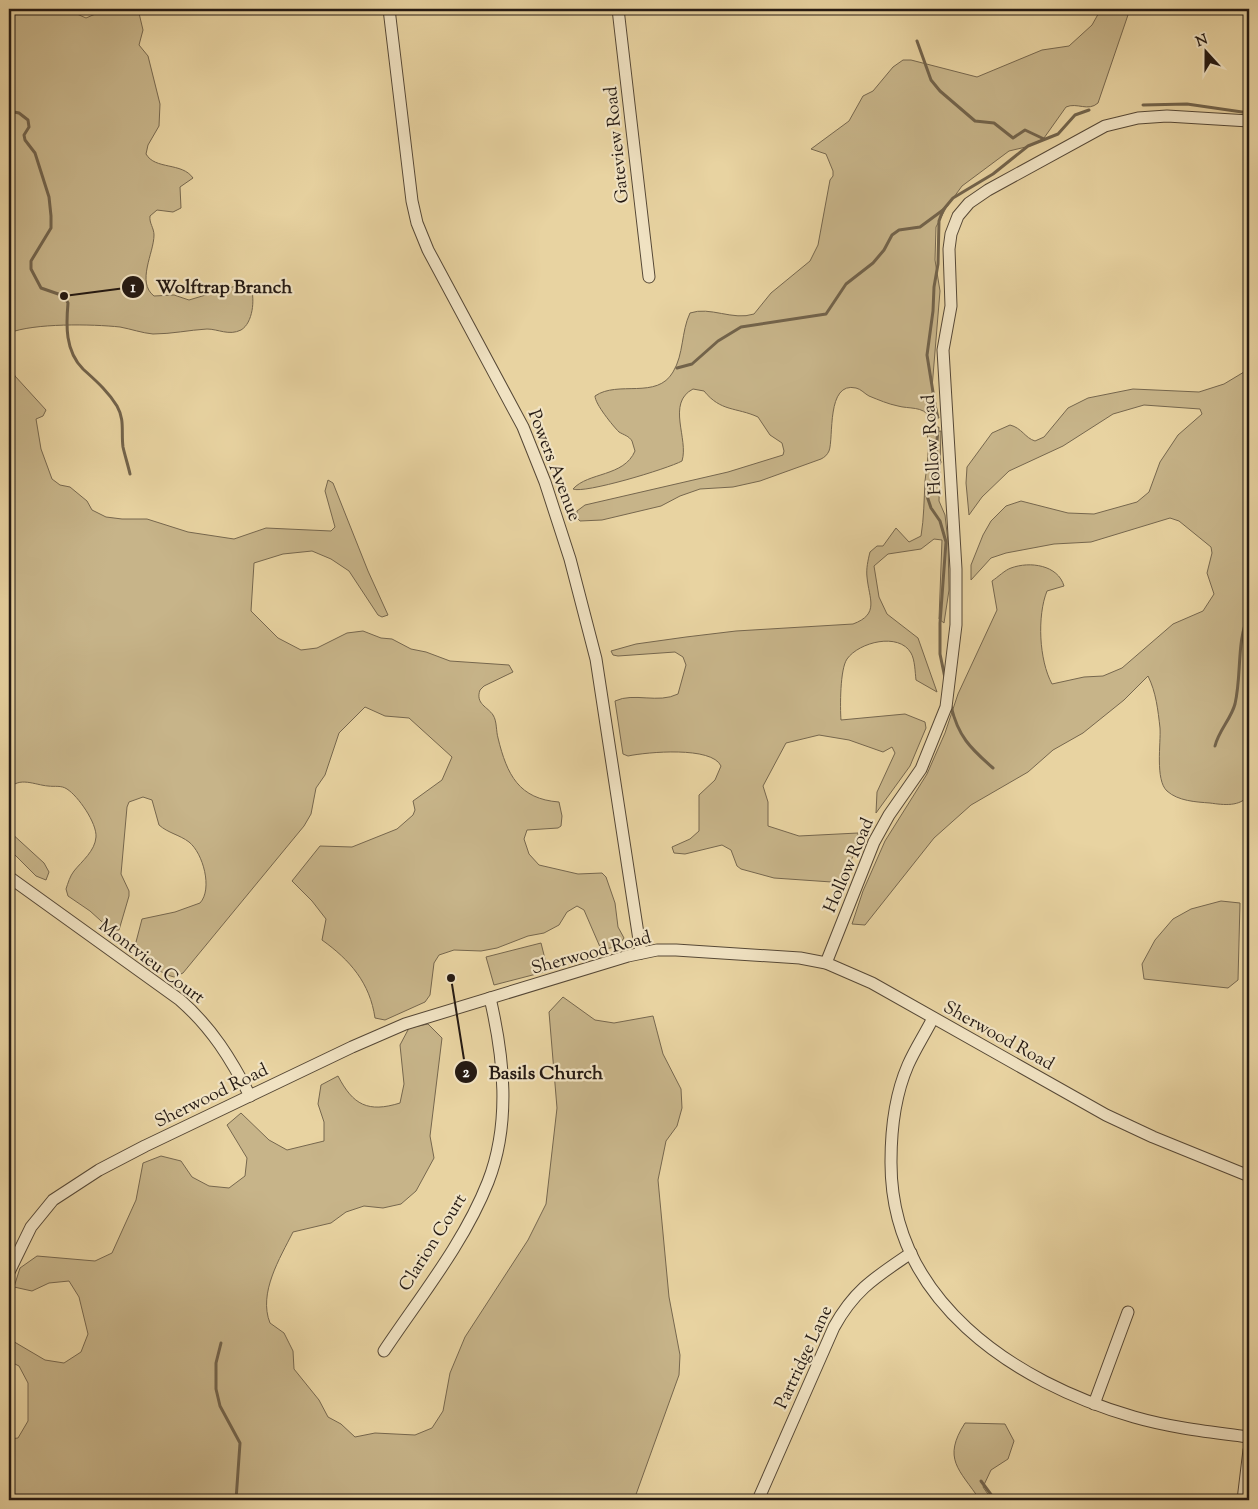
<svg xmlns="http://www.w3.org/2000/svg" width="1258" height="1509" font-family="'Sorts Mill Goudy',serif">
  <style>
    .green { fill: #c7b489; stroke: #76674e }
    .lines { fill: none; stroke-linecap: round; stroke-linejoin: round }
    .stream { stroke: #72634b; stroke-width: 3 }
    .street-casing { stroke: #564836; stroke-width: 13 }
    .street { stroke: #f0e2c2; stroke-width: 11 }
    .labels { text-anchor: middle; stroke-width: 4.5; stroke-linejoin: round; paint-order: stroke }
    .street-label { font-size: 18px; fill: #251a13; stroke: #f0e2c2 }
    .leader { fill: none; stroke: #251a13; stroke-width: 2 }
    .callout-dot { fill: #251a13; stroke: #f0e2c2; stroke-width: 2 }
    .mark-label { font-size: 15px; text-anchor: middle; font-weight: bold; fill: #fff }
    .callout-label { font-size: 19px; text-anchor: middle; font-weight: bold; fill: #251a13; stroke: #f0e2c2; stroke-width: 4.5; stroke-linejoin: round; paint-order: stroke }
  </style>
  <rect width="100%" height="100%" fill="#e8d3a1"/>
  <filter id="stains"><feTurbulence type="fractalNoise" baseFrequency=".004" numOctaves="4"/><feColorMatrix values="0 0 0 0 .2 0 0 0 0 .09 0 0 0 0 .02 0 0 0 .5 -.17"/></filter>
  <radialGradient id="worn" r=".72"><stop offset=".6" stop-color="#630" stop-opacity="0"/><stop offset="1" stop-color="#630" stop-opacity=".3"/></radialGradient>
  <g class="green">
    <path d="M9 9H74L77 14 86 18 107 9H138L143 30 139 45 148 56 160 104 159 126 148 145 146 154C155 170 182 162 193 178L180 187 181 208 173 212 157 210 150 216C149 223 154 228 154 235 154 253 136 282 154 296L174 295 189 300 239 285 251 288C255 299 253 323 241 330 229 336 218 329 207 329 189 330 172 334 153 334 142 333 131 329 120 327 92 324 34 323 9 333Z"/>
    <path d="M1101 9H1130L1098 103C1088 112 1077 102 1066 107L1044 138 1030 146 1009 151 962 186 946 208 936 227 935 260 940 291 932 388 939 418 929 417C924 406 908 409 898 406 888 404 879 400 869 396 865 394 861 389 856 388 826 381 834 438 829 451 827 455 825 457 821 459L760 481 733 487 700 489 680 496 661 506 602 520 580 521 577 518V511L585 505 728 472 783 455 784 451 782 443 770 435 758 417C736 407 721 412 704 391L693 389C666 403 689 439 682 461 667 469 584 494 573 489 588 472 624 477 635 451L632 441C629 436 624 435 619 432 613 426 595 404 595 396 618 380 657 400 673 372 684 354 681 332 690 313 710 306 733 321 754 314L771 293 810 261 818 245 830 180 833 176V171L826 154 811 149 849 121 863 96 873 91 893 67 903 60H911L977 77 1042 50 1069 46 1092 25Z"/>
    <path d="M9 356 15 376 46 410 43 416 36 419 41 449 52 479 60 485 70 487 87 501 92 510 106 517 122 519H147L188 532 234 539 266 528 331 531 335 527 325 491 328 480 333 483 368 571 388 615 382 617 378 615 349 571 331 559 312 551 283 554 254 563 251 611 278 638 301 650 317 648 347 633 363 631 381 638 392 639 411 649 426 652 450 661 509 665 513 672 484 686 480 690C475 704 488 707 493 715 497 721 496 731 498 738 507 775 519 799 559 802L562 816 561 826 558 828 527 830 524 839 529 854 539 865 578 874 602 873 606 877 615 903 618 927 624 938C619 946 609 951 600 947L584 910 577 906 567 912 559 925 544 933 528 936 497 948 481 951 454 950 439 955 434 963 430 995 425 1002 385 1020 375 1018C370 983 350 960 322 940L326 919 312 901 292 881 320 846 352 847 397 829 413 815 415 810 413 801 442 780 452 757 409 718 385 716 365 707 339 733 325 775 316 788 311 814 304 826 183 973 174 977C158 973 140 958 136 942L142 919 175 912 200 903C213 889 203 853 189 842 180 835 168 833 159 825L152 800 143 797 129 802 127 807 121 874 129 891V896L119 930H111L90 911 68 896 66 889C68 883 70 876 74 871 82 861 95 851 96 837 97 823 78 796 67 789 61 785 55 787 48 786 35 785 19 776 9 789Z"/>
    <path d="M1249 369V795C1240 807 1224 805 1210 803 1196 802 1178 801 1167 791 1155 780 1161 743 1160 728 1158 710 1156 692 1148 676L1124 700 1083 733 1053 750 1028 772 971 805 934 838 865 925 852 924 863 891 885 841 927 774 945 733 958 694 997 610 992 581C998 577 1005 570 1011 568 1030 561 1058 565 1064 586L1047 591C1037 616 1039 660 1052 684L1084 677 1103 676 1122 668 1173 624 1203 611 1214 594 1207 573 1212 553 1211 547 1179 521 1170 518 1091 542 1054 544 1006 553 991 558 971 580V565L983 535 991 521 1006 506 1021 501 1068 513 1094 514 1137 502 1149 492 1160 462 1178 435 1202 414 1200 409 1144 405 1113 414 1063 446 1009 471 982 497 969 515 966 483 967 467 992 433 1010 425C1022 428 1025 438 1035 441L1044 437 1068 408 1088 398 1133 389 1199 392 1224 384Z"/>
    <path d="M941 431 939 501 945 515 948 542 949 590 944 623 939 619 942 540 934 539 921 549 888 554 874 566 879 597 887 614 918 638 937 692 916 680C915 672 915 660 911 653 899 632 859 642 847 659 840 669 840 707 841 720L905 714 925 722 926 728 910 766 876 813 877 792 895 753 892 747 883 752 849 740 819 735 786 743 763 786 768 802V826L799 836 858 833 859 845 848 866 846 883 774 878 741 869 737 866 731 850 722 845 685 854 674 853 672 847 690 839 699 831V795L715 780 721 766C712 746 647 752 628 756L623 754 615 701C634 692 658 704 678 694L686 665 683 657 675 652 618 656 613 655 611 651 636 644 686 637 736 631 853 624C880 614 869 599 867 577 866 569 868 560 870 552L877 546H883L896 528 909 542 921 536C924 518 924 500 925 481 927 464 930 449 927 433Z"/>
    <path d="M9 831 44 863 49 872 46 880 36 876 9 849Z"/>
    <path d="M1221 901 1240 903 1238 980 1228 988 1144 979 1142 964 1155 940 1173 919 1191 909Z"/>
    <path d="M541 943 548 971 494 985 486 957Z"/>
    <path d="M563 997 595 1020 614 1023 653 1016 663 1054 681 1089 682 1108 677 1126 666 1141 658 1180 669 1297 680 1355 679 1375 634 1500H9V1439L18 1438 28 1421V1383L19 1366 9 1361V1345L11 1340 45 1360 64 1363 81 1352 88 1334 79 1297 69 1281 49 1283 32 1291 14 1287 20 1268 37 1256 95 1261 112 1253 136 1200 143 1163 161 1156 181 1161 192 1177 209 1186 229 1188 245 1176 247 1158 227 1125 241 1113 269 1140 287 1150 324 1141V1122L318 1104 321 1085 338 1076C353 1105 368 1113 400 1103L404 1084 400 1045 409 1028 428 1024 442 1038 430 1136 434 1158 416 1191 401 1204 383 1208 364 1206 346 1212 331 1223 293 1232C280 1258 258 1293 270 1323L284 1333 293 1351 294 1369 319 1400 328 1417 341 1424 355 1437 375 1433 415 1435 432 1428 443 1411 450 1373 465 1337 528 1240 546 1204 557 1108 549 1012Z"/>
    <path d="M965 1423 1005 1424 1014 1441 1008 1459 991 1470 983 1487 992 1500H980C959 1469 942 1459 965 1423Z"/>
  </g>
  <g class="lines">
    <g class="stream">
      <path d="M917 41 931 80 940 91 975 121 994 123 1013 138 1025 130 1044 139"/>
      <path d="M1143 105 1187 104 1249 113"/>
      <path d="M9 111 19 113 28 120 29 127 24 135 25 140 35 153 49 197 51 216V228L31 261V269L41 288 64 296 68 303C66 325 65 351 83 369 95 380 108 391 117 406 125 420 121 432 123 447 125 456 128 465 130 474"/>
      <path d="M677 368 692 364 718 341 741 327 826 314 846 284 873 263 884 250 892 235 899 230 920 227 943 210"/>
      <path d="M937 417 927 355 933 311 934 287 938 264 939 221 943 210 953 198 993 174 1028 146 1058 134 1075 115 1089 110"/>
      <path d="M938 428 936 453 940 462 927 496 931 508 940 521 946 542 940 623V654L945 678"/>
      <path d="M951 706C958 736 970 748 993 768"/>
      <path d="M1215 746C1219 730 1231 719 1235 704 1242 674 1236 642 1249 614"/>
      <path d="M221 1343 216 1363V1389L220 1406 240 1443 236 1500"/>
      <path d="M981 1481 995 1500"/>
    </g>
    <defs>
      <g id="street">
        <path d="M389 9 412 201 417 223 428 250 523 427 545 482 570 559 596 659 641 953"/>
        <path d="M618 9 649 277"/>
        <path d="M9 877 180 1000C212 1028 231 1059 250 1096"/>
        <path d="M826 963 874 842 889 815 921 769 946 707 956 625V569L943 350 951 306 949 249 951 234 958 216 969 203 988 190 1105 126 1138 118 1167 116 1249 121"/>
        <path d="M933 1018C925 1034 915 1049 908 1065 895 1095 891 1128 891 1161 890 1300 1013 1382 1134 1417 1172 1428 1211 1432 1249 1437"/>
        <path d="M9 1272 31 1227 53 1200 99 1170 145 1146 352 1047 405 1024 628 956 657 950H676L800 958 826 963 872 983 1106 1115 1153 1137 1249 1176"/>
        <path d="M384 1351C420 1297 464 1243 488 1182 511 1123 504 1058 490 998"/>
        <path d="M1094 1404 1128 1312"/>
        <path d="M758 1500 834 1327C855 1289 876 1277 911 1253"/>
        <path d="M1243 1500 1249 1450"/>
      </g>
    </defs>
    <use href="#street" class="street-casing"/>
    <use href="#street" class="street"/>
  </g>
  <g class="labels">
    <g class="street-label">
      <text transform="translate(616 145) rotate(-96)" y="6">Gateview Road</text>
      <text transform="translate(931 445) rotate(-94)" y="6">Hollow Road</text>
      <text transform="translate(555 465) rotate(69)" y="6">Powers Avenue</text>
      <text transform="translate(848 865) rotate(-67)" y="6">Hollow Road</text>
      <text transform="translate(591 952) rotate(-15)" y="6">Sherwood Road</text>
      <text transform="translate(152 961) rotate(37)" y="6">Montvieu Court</text>
      <text transform="translate(999 1035) rotate(29)" y="6">Sherwood Road</text>
      <text transform="translate(211 1095) rotate(-26)" y="6">Sherwood Road</text>
      <text transform="translate(432 1242) rotate(-58)" y="6">Clarion Court</text>
      <text transform="translate(803 1357) rotate(-65)" y="6">Partridge Lane</text>
    </g>
  </g>
  <path class="leader" d="M64 296L133 287M451 978L466 1072"/>
  <g class="callout-dot">
    <circle cx="64" cy="296" r="5"/>
    <circle cx="451" cy="978" r="5"/>
    <circle cx="133" cy="287" r="12"/>
    <circle cx="466" cy="1072" r="12"/>
  </g>
  <g class="mark-label">
    <text x="133" y="292">1</text>
    <text x="466" y="1077">2</text>
  </g>
  <g class="callout-label">
    <text x="224" y="293">Wolftrap Branch</text>
    <text x="546" y="1079">Basils Church</text>
  </g>
  <rect width="1258" height="1509" fill="none" stroke="#e8d3a1" stroke-width="30"/>
  <rect x="10" y="10" width="1238" height="1489" fill="none" stroke="#251a13" stroke-width="2.5"/>
  <rect x="15" y="15" width="1228" height="1479" fill="none" stroke="#251a13"/>
  <g transform="translate(1206 52) rotate(339)" stroke="#f0e2c2" stroke-width="4" paint-order="stroke">
  <path d="M0-4L9 19L0 12L-9 19Z" fill="#251a13"/>
  <text y="-8" font-size="14" font-weight="bold" text-anchor="middle" fill="#251a13">N</text>
  </g>
  <rect width="100%" height="100%" filter="url(#stains)"/>
  <rect width="100%" height="100%" fill="url(#worn)"/>
</svg>
